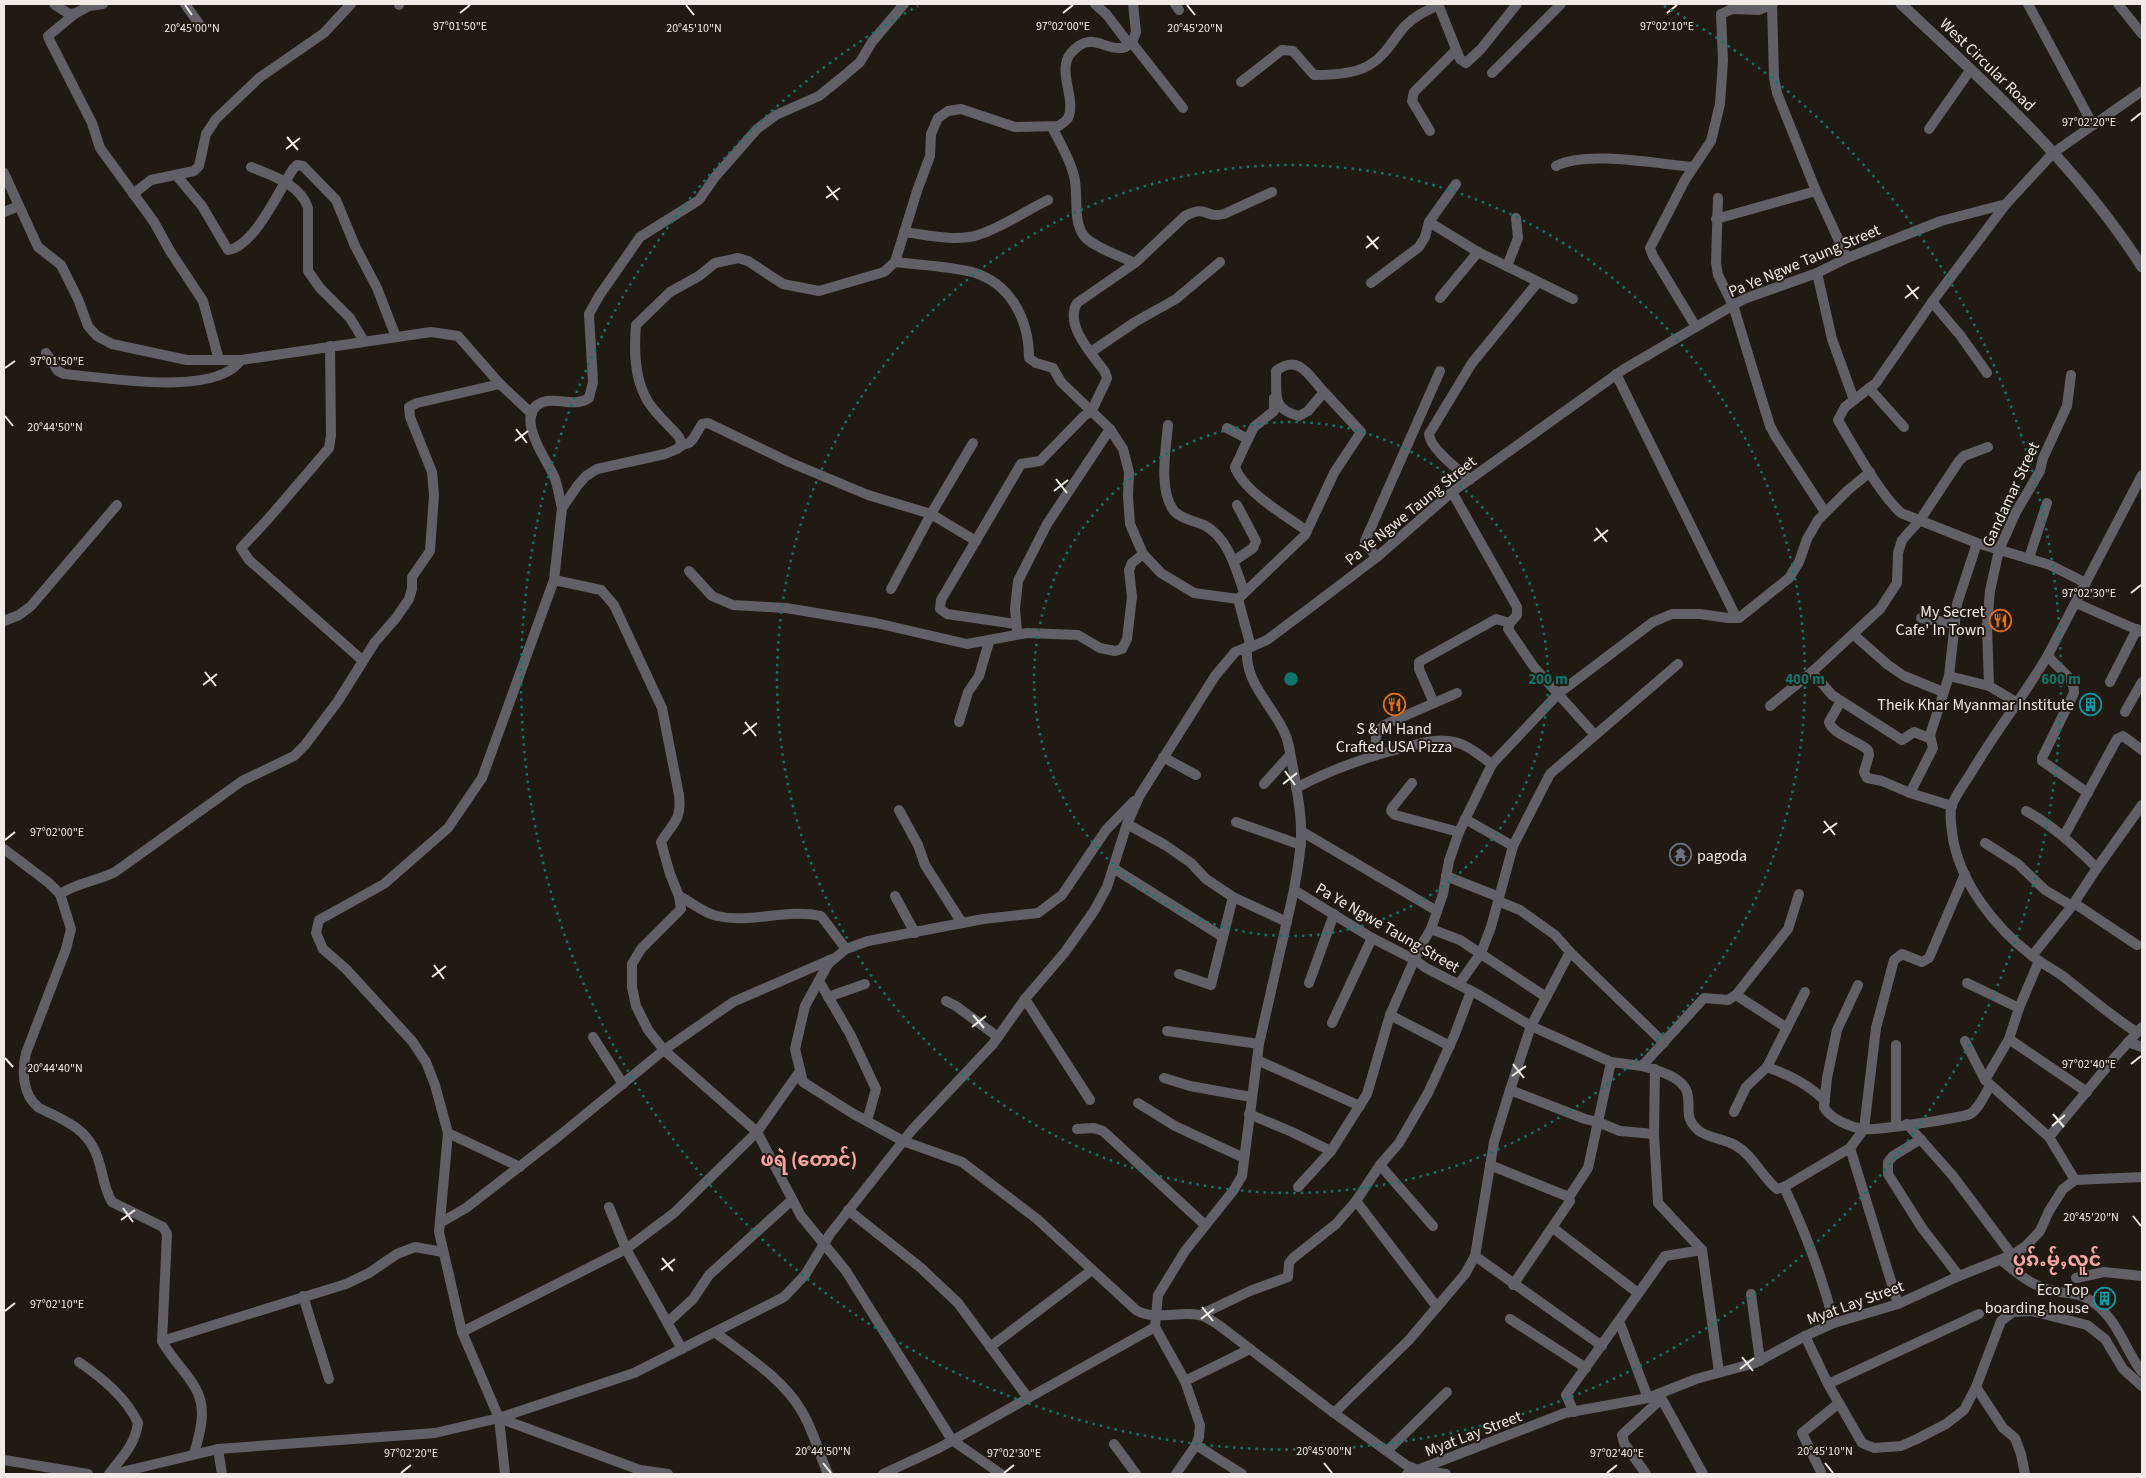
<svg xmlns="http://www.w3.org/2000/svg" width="2146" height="1478" font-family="'Source Sans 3','Noto Sans Myanmar',sans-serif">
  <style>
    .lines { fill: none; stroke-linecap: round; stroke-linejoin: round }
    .minor { stroke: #616066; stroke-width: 10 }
    .tertiary { stroke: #616066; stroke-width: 11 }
    .ticks { fill: none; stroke: #f0ebe5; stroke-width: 2 }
    .ring { fill: none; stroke: #0f766e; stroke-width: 2.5; stroke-dasharray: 2.5 5 }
    .labels { text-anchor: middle; stroke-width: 4; stroke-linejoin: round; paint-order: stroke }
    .street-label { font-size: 16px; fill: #f0ebe5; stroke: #211a12 }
    .poi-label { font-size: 16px; fill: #f0ebe5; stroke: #211a12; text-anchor: end }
    .quarter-label { font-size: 19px; font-weight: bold; fill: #f9a5a4; stroke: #211a12 }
    .ticks-label { font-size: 12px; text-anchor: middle; fill: #f0ebe5; stroke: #211a12; stroke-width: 4; stroke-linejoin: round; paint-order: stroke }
    .centre { fill: #0f766e; stroke: #211a12; stroke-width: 2.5 }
    .ring-label { font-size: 15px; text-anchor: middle; font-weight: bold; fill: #0f766e; stroke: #211a12; stroke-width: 4; stroke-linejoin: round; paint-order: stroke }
  </style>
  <rect width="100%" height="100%" fill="#211a12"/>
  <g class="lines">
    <g class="minor">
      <path d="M54 4 69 14 76 13 89 6 103 4"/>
      <path d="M185 4 202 28"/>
      <path d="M399 4V5"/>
      <path d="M1095 4 1107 15 1129 44"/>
      <path d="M1175 4 1179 10"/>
      <path d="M1438 4 1460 59 1466 63 1481 49 1517 4"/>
      <path d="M1772 4 1774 78 1777 93 1816 191 1847 258"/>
      <path d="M2028 4 2093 125"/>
      <path d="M2118 4 2142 34"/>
      <path d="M76 13 48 36 50 41 92 123 100 148 154 222 170 251 203 301 219 360"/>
      <path d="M1132 43 1183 108"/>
      <path d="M1492 73 1561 4"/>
      <path d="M1241 82 1282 50 1293 51 1314 75C1332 75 1357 74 1371 64 1386 55 1394 38 1405 26 1415 16 1426 11 1438 5"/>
      <path d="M1052 127C1060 143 1070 159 1074 176 1079 194 1072 220 1084 236 1093 247 1122 257 1135 263"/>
      <path d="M1929 129 1971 69"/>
      <path d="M1430 131 1412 101 1414 92 1456 50"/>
      <path d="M1556 166C1586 150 1658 164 1693 167"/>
      <path d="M251 167C273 176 300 184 308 208V271L320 288 350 318 364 341"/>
      <path d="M4 173 38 247 61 265 78 299 88 326 97 336 112 344 187 360H241L431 332 458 336 500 384 532 414"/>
      <path d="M176 175 202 206 228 250C255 246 279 190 293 169L297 165 303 166 336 200 355 246 377 288 396 337"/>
      <path d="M133 194 151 180 194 171 199 166 206 134 216 119 259 78 324 33 351 4"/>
      <path d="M1718 198 1716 263 1718 275 1733 305 1770 426 1776 437 1825 512"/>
      <path d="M2006 204 1932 302 1876 383 1845 407 1838 420C1853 446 1880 494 1901 513L1977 543 2050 565 2086 583"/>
      <path d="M4 212 19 206"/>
      <path d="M1716 219 1816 191"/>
      <path d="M1429 222 1478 252 1573 299"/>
      <path d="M904 232C927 235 956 242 978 235 1003 227 1025 211 1048 200"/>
      <path d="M895 262C919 265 949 266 972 272 1011 283 1029 320 1029 358L1036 363 1053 368 1061 382 1110 429 1123 449 1129 472 1128 496 1130 524 1143 554 1161 573 1194 593 1238 599"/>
      <path d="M1507 266 1518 238 1516 218"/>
      <path d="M1817 273 1832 339 1854 400"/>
      <path d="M1371 283 1419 247 1425 237 1429 222 1456 184"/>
      <path d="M1440 298 1478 252"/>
      <path d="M1932 302 1960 335 1987 373"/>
      <path d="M1696 327 1653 256 1650 248 1685 180 1711 141 1720 104 1723 61 1721 14 1732 9 1759 10 1773 4"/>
      <path d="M330 346 331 435 329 448 269 518 241 548 249 560 362 660"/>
      <path d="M1091 352 1135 322 1176 299 1220 262"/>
      <path d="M46 353 58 371 64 374C104 377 215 398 241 360"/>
      <path d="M1616 374 1736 617"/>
      <path d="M1869 388 1904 427"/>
      <path d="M1168 425C1166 449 1158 490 1174 511 1181 519 1195 521 1204 525 1228 537 1236 569 1244 592"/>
      <path d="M1227 428 1248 439 1235 467C1243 491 1286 516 1307 531"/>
      <path d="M1248 439 1254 427 1274 411V398"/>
      <path d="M682 445 689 443 693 439 702 424 708 423 789 462 868 495 931 514 976 541"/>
      <path d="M1470 480C1459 470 1430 449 1429 434L1472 363 1538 282"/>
      <path d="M1452 492 1517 607V615L1510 623 1508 629 1534 667 1594 734"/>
      <path d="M562 508C559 497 558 484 553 474 545 458 513 413 543 402 558 397 574 408 589 398L593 382 589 314 599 296 640 237 699 200 715 177 757 129 776 115 819 96 845 75 860 62 872 42 904 4"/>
      <path d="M1377 557 1365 544V541L1440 371"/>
      <path d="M2029 558 2047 503"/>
      <path d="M1234 561 1253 548 1256 541 1237 505"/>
      <path d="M689 571 712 596 733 605 786 608 876 623 967 644 1027 633 1078 635 1100 648 1115 651 1122 649 1127 639 1132 597 1129 570 1132 563 1143 554"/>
      <path d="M554 580 601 590 614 605 662 708 679 795C682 821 673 822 661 842L670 874 679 896 681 909 641 949 632 964V987L636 1006 648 1030 664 1050 757 1132 801 1216 846 1271 952 1440 1001 1474"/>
      <path d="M891 589 931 514 973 443"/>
      <path d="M1238 599 1305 535 1334 473 1361 432 1324 392 1308 411 1299 416C1271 409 1277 395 1276 371 1299 353 1309 376 1324 392"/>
      <path d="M1238 599 1251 647"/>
      <path d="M2076 603 2142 632"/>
      <path d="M1921 618 1955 624"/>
      <path d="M4 621 19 615 31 606 117 505"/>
      <path d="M1016 624 947 614 940 609 941 600 1021 464 1040 461 1084 416 1091 412 1105 383 1107 378 1105 372C1092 354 1064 325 1077 303L1135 263 1185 216C1208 204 1204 219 1224 214L1272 192"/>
      <path d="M1017 631 1015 609 1018 581 1047 524 1110 429"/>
      <path d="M1854 635 1888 665 1904 676 1943 692"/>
      <path d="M2048 655C2056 669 2075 676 2074 693L2042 758V761L2088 793"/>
      <path d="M1812 672 1832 695 1902 740 1914 732 1929 738"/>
      <path d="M1949 676 1989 686"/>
      <path d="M2110 682 2137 629"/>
      <path d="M1841 701 1829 722C1832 734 1858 741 1868 750L1869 755 1864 772 1867 778 1882 781 1910 793 1952 806"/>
      <path d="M2016 702 1989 686 1987 625 1990 591 1999 550 2016 512 2040 471 2043 458 2067 406 2071 375"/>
      <path d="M1434 703 1419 669V662L1496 619 1510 623"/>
      <path d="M1770 706 1812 672 1880 609 1897 583 1898 553 1902 540 1920 520 1959 461 1964 456 1988 447"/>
      <path d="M2125 712 2142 682"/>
      <path d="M959 722 968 692 979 676 989 642"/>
      <path d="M1377 754C1375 740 1374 734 1384 725L1457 693"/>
      <path d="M1163 757 1196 775"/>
      <path d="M1412 783 1392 808 1391 811 1395 815 1459 832"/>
      <path d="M1264 784 1290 755"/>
      <path d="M1296 788C1332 769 1368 756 1407 747 1420 743 1435 739 1448 741 1465 742 1479 755 1492 764"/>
      <path d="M1910 793 1933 748 1930 735 1949 676 1957 604 1977 543"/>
      <path d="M1134 801 1106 830 1062 895 1038 913 983 919 868 941 846 949 828 964 805 1006 795 1049 803 1082 852 1113 903 1141 962 1162 1037 1219 1136 1310C1154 1321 1178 1311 1199 1315 1206 1316 1214 1322 1220 1326L1334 1413 1406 1465 1418 1470 1446 1474"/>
      <path d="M899 810 918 845 925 865 962 923"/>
      <path d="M2026 811C2054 826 2074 846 2097 868"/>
      <path d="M1465 819 1513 846"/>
      <path d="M1236 822 1301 845"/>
      <path d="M1127 824 1165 845 1191 863 1206 879 1233 897 1287 922"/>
      <path d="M1301 831 1437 911"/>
      <path d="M2064 836 2117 739 2123 736 2142 750"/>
      <path d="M1985 843 2018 864 2045 890 2072 906"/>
      <path d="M4 849 49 883 60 894 71 929 66 949 26 1053C22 1070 22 1094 38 1107 42 1110 48 1112 52 1114 69 1123 83 1129 93 1147 103 1164 102 1187 112 1202L163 1227 167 1234 162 1341C171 1359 193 1378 199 1396 206 1414 199 1436 194 1454"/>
      <path d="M1113 868 1223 937"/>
      <path d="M1446 876 1499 897"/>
      <path d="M60 894C77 883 97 881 115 872L242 781 294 756 305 745 338 701 375 642 396 618 409 599 412 589V577L430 551 434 495 432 472 410 417 409 407 417 403 500 384"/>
      <path d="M1799 894 1788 929 1736 995 1728 1000 1704 998 1642 1066 1611 1062 1531 1026 1479 995 1426 968 1415 960 1372 938 1294 890C1297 870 1302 850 1301 829 1301 810 1297 792 1294 773 1291 761 1290 747 1286 736 1273 704 1244 685 1247 647H1251L1267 640 1307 610 1377 557 1452 492 1624 369 1744 299 1817 273 1847 258 1941 221 2006 204 2053 153 2142 91"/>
      <path d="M679 896C691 902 704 913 717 916 751 924 787 908 821 916L846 949"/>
      <path d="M895 896 915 933"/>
      <path d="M1498 901 1520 910 1555 935 1570 952 1664 1043"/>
      <path d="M2074 903 2137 945"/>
      <path d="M1431 929 1460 940 1546 997"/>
      <path d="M2032 956 2072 906 2097 868 2142 805"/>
      <path d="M1179 974 1211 985 1233 897"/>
      <path d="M819 981 850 1034 876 1089 867 1121"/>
      <path d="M1309 983 1334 914"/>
      <path d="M1967 983 2019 1008"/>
      <path d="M1459 984 1481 953 1491 927 1513 846 1550 774 1678 664"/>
      <path d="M1858 985 1837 1030 1827 1078 1824 1107C1830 1119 1850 1127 1863 1129 1874 1131 1960 1118 1970 1114 1979 1109 1985 1094 1990 1086"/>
      <path d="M1736 995 1787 1028"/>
      <path d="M828 997 865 984"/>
      <path d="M1025 999 1090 1100"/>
      <path d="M946 1001 956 1006 998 1037"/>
      <path d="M1390 1015 1450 1046"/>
      <path d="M1332 1023 1372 938"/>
      <path d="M1167 1031 1259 1044"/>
      <path d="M2136 1032C2110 1015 2088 996 2064 977 2055 970 2044 965 2035 958 1996 929 1958 882 1952 832 1951 823 1949 813 1952 805 1956 794 1965 783 1971 773 1995 732 2024 696 2048 655L2142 475"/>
      <path d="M593 1037 623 1084"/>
      <path d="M2009 1039 2087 1092"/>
      <path d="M1965 1041 1985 1080 2049 1137 2075 1180"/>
      <path d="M2128 1042 2142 1047"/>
      <path d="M1896 1045V1125"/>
      <path d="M1257 1060 1360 1106"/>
      <path d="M1611 1062 1598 1122 1620 1131 1654 1134"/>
      <path d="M1642 1066C1656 1070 1682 1076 1687 1092 1692 1108 1682 1116 1699 1131 1709 1138 1724 1139 1735 1145 1753 1155 1762 1177 1777 1189L1784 1187 1850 1148 1864 1129 1876 1028 1894 960 1902 954 1922 962 1929 958 1965 874"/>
      <path d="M1767 1067C1789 1075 1808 1084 1825 1101"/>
      <path d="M1655 1069 1654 1134 1658 1203 1702 1250 1719 1372"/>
      <path d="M1164 1078 1190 1086 1251 1097"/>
      <path d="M1985 1080 2009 1039 2019 1008 2039 961"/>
      <path d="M1510 1090 1585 1119 1598 1122 1588 1168 1569 1197 1570 1201 1513 1285"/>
      <path d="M1138 1103 1175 1126 1244 1158"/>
      <path d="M1734 1112 1746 1087 1767 1067 1805 992"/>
      <path d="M1249 1114 1292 1132 1331 1151"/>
      <path d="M1907 1124 1953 1176 2012 1255"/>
      <path d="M1077 1129 1094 1128 1103 1131 1205 1225"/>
      <path d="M448 1133 520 1167"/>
      <path d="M2049 1137 2115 1057 2142 1027"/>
      <path d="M1921 1139 1893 1156 1888 1162V1174L1922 1228 1959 1276"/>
      <path d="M1850 1148 1898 1304"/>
      <path d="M1380 1165 1433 1226"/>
      <path d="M1490 1165 1569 1197"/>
      <path d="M1298 1187 1331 1151 1367 1094 1390 1015 1420 947 1431 929 1443 894 1449 861 1459 832 1492 764 1559 693 1653 622 1672 614H1700L1728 618H1739L1789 578 1799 562 1807 539 1818 520 1847 491 1870 472"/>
      <path d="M1784 1187C1805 1231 1822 1276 1834 1323"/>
      <path d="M1356 1201 1437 1307"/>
      <path d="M609 1207 626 1249 682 1349"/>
      <path d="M848 1210 921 1268 958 1303 1028 1398"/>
      <path d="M440 1223 466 1208 559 1136 664 1050 733 1002 832 959"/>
      <path d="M1553 1228 1638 1293"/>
      <path d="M1475 1256 1602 1346"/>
      <path d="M2001 1260C2017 1273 2033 1287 2054 1291 2071 1295 2078 1291 2094 1303 2118 1320 2125 1350 2142 1372"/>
      <path d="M2076 1278 2104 1272 2142 1276"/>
      <path d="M1751 1294 1760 1361"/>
      <path d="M303 1296 329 1379"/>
      <path d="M1200 1315 1250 1291 1288 1277 1289 1263 1293 1258 1336 1224 1356 1201 1380 1165 1399 1143 1428 1093 1455 1034 1471 991"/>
      <path d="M1510 1319 1586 1368"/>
      <path d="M1619 1321 1648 1398"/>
      <path d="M668 1322 693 1299 709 1275 792 1200"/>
      <path d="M462 1332 626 1249 674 1213 757 1132 800 1071"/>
      <path d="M716 1333C745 1355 782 1378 801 1410 813 1429 819 1454 828 1474"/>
      <path d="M1805 1336 1828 1384 1862 1443 1874 1448 1901 1446 1917 1439 1946 1424 1964 1410 1976 1387 2001 1321 2013 1312 2032 1311 2087 1325 2105 1339 2123 1369 2142 1386"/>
      <path d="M162 1341 346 1284 369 1273 397 1254 415 1247 443 1252"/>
      <path d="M990 1347 1092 1270"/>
      <path d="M79 1362C102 1378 126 1397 138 1423 135 1445 122 1457 109 1474"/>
      <path d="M1185 1381 1250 1349"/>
      <path d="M1828 1384 1979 1314"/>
      <path d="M1976 1387 2003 1428 2015 1438 2021 1454 2025 1474"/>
      <path d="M1659 1394 1703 1474"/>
      <path d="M1574 1412 1566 1395 1665 1256 1702 1250"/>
      <path d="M1334 1413 1409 1340 1465 1274 1475 1256 1494 1142 1510 1090 1531 1026 1570 952"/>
      <path d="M499 1418 640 1470 668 1474"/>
      <path d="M1114 1444 1136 1474"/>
      <path d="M1196 1445 1242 1474"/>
      <path d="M218 1449 222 1474"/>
      <path d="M1387 1451 1447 1392"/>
      <path d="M4 1460 88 1474"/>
      <path d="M1821 1472 1802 1433 1839 1403"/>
      <path d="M113 1474 218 1449 435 1433 499 1418 634 1373 784 1297 805 1275 830 1234 912 1130 993 1044 1025 999 1065 952 1094 911 1107 887 1127 824 1140 795 1215 676 1235 652 1247 647"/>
      <path d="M505 1474 499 1418 462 1332 439 1232 448 1133 435 1085 426 1062 412 1041 346 969 323 949 316 933 319 920 384 884 448 828 482 778 554 580 562 508 578 485 586 476 597 469 665 454 677 449 682 445 679 437C669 425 653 412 646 398 634 376 634 349 636 325L670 292 699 276 715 263 738 258 748 261 783 284 819 291 884 272 895 262 917 191 930 156 931 134 938 118 948 111 961 109 1015 127 1059 126C1061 124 1066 121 1068 118 1077 99 1056 70 1071 53 1091 30 1103 50 1121 48 1124 48 1129 45 1132 43L1136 32 1133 4"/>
      <path d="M883 1474 939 1448 1155 1327"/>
      <path d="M1176 1474 1196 1445 1199 1437 1200 1425 1185 1381 1155 1327 1158 1295 1185 1251 1233 1191 1242 1176 1259 1044 1294 890"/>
      <path d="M1407 1474 1565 1413 1648 1398 1696 1379 1755 1363 1805 1336 1834 1323 1898 1304 1959 1276 2012 1255 2026 1246 2040 1231 2049 1211 2063 1189 2075 1180 2142 1177"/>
      <path d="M1646 1474 1624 1443 1622 1435 1661 1399"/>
    </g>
    <path class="tertiary" d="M1901 4C1988 85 2078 166 2142 267"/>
  </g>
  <path class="ticks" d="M185 5 192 15M686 5 694 15M1187 5 1195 15M460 13 470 5M1063 13 1073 5M1667 13 1677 5M2131 121 2141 113M287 137 298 150M286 149 300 138M827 186 838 200M826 198 840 188M1367 236 1378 249M1366 248 1379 237M1907 285 1918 299M1905 298 1919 287M5 368 15 361M5 416 13 426M516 429 527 443M515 441 528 431M1056 479 1067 493M1054 491 1068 480M1596 528 1607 542M1594 541 1608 530M2131 593 2141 585M205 672 216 686M203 685 217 674M745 722 756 736M743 734 757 723M1285 771 1295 785M1283 784 1297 773M1824 821 1835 835M1823 833 1837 823M5 840 15 832M434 965 444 979M432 977 446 966M973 1015 984 1028M972 1027 986 1016M5 1058 13 1067M1513 1064 1524 1078M2131 1064 2141 1056M1512 1076 1526 1066M2053 1114 2064 1127M2052 1126 2065 1115M123 1208 133 1222M2133 1216 2141 1226M121 1220 135 1210M662 1258 673 1271M661 1270 675 1259M1202 1307 1213 1321M5 1311 15 1303M1201 1319 1214 1309M1742 1357 1753 1371M1740 1369 1754 1358M823 1463 831 1473M1324 1463 1332 1473M1825 1463 1833 1473M401 1473 411 1465M1004 1473 1014 1465M1607 1473 1617 1465"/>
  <g class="ring">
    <circle cx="1291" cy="679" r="257"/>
    <circle cx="1291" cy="679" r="514"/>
    <path d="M1664 6A770 770 0 1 1 918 6"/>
  </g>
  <defs>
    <symbol id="restaurant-ring" viewBox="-11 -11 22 22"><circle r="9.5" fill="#211a12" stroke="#e8710a" stroke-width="1.5"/><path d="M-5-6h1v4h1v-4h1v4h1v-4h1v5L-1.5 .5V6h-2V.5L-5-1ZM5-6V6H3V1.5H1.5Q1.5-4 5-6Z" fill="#e8710a"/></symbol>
    <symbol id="building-ring" viewBox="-11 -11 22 22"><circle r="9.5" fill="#211a12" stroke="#0f9aa8" stroke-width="1.5"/><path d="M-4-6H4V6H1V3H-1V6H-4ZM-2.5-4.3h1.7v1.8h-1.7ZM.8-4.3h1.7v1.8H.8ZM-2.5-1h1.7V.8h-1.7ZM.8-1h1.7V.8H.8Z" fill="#0f9aa8"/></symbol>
    <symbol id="temple-ring" viewBox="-11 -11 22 22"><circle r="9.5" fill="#211a12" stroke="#6b7280" stroke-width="1.5"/><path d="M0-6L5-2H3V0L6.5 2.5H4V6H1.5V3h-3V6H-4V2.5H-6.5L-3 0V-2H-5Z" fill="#6b7280"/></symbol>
  </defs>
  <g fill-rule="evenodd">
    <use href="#restaurant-ring" x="1988" y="608" width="25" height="25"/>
    <use href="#restaurant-ring" x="1382" y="692" width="25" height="25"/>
    <use href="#building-ring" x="2078" y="692" width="25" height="25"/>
    <use href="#temple-ring" x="1668" y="842" width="25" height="25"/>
    <use href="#building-ring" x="2092" y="1286" width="25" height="25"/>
  </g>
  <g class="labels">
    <g class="street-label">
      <text transform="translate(1988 64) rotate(44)" y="6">West Circular Road</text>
      <text transform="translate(1804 260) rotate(-23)" y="6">Pa Ye Ngwe Taung Street</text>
      <text transform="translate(2010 494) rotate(-65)" y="6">Gandamar Street</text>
      <text transform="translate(1410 510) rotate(-39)" y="6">Pa Ye Ngwe Taung Street</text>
      <text transform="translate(1388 927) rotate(30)" y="6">Pa Ye Ngwe Taung Street</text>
      <text transform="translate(1855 1302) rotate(-20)" y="6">Myat Lay Street</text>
      <text transform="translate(1473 1433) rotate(-21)" y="6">Myat Lay Street</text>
    </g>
    <g class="poi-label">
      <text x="1985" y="617">My Secret<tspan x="1985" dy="18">Cafe' In Town</tspan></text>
      <text x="2074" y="710">Theik Khar Myanmar Institute</text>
      <text x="1394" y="734" text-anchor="middle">S &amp; M Hand<tspan x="1394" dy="18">Crafted USA Pizza</tspan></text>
      <text x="1697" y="861" text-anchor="start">pagoda</text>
      <text x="2089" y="1295">Eco Top<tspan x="2089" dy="18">boarding house</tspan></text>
    </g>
    <g class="quarter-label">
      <text x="809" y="1166">ဖရဲ (တောင်)</text>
      <text x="2057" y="1266">ပွၵ်ႉမႂ်ႇလူင်</text>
    </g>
  </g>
  <g class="ticks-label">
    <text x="460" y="30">97°01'50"E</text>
    <text x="1063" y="30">97°02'00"E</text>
    <text x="1667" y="30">97°02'10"E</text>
    <text x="192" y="32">20°45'00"N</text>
    <text x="694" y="32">20°45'10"N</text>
    <text x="1195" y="32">20°45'20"N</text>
    <text x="2089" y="126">97°02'20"E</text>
    <text x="57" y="365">97°01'50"E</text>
    <text x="55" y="431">20°44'50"N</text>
    <text x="2089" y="597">97°02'30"E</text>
    <text x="57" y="836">97°02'00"E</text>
    <text x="2089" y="1068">97°02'40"E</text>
    <text x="55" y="1072">20°44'40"N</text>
    <text x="2091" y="1221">20°45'20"N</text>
    <text x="57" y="1308">97°02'10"E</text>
    <text x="823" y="1455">20°44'50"N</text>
    <text x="1324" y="1455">20°45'00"N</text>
    <text x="1825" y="1455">20°45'10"N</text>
    <text x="411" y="1457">97°02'20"E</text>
    <text x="1014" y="1457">97°02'30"E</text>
    <text x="1617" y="1457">97°02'40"E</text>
  </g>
  <circle cx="1291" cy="679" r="8" class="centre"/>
  <g class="ring-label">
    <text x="1548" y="684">200 m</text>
    <text x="1805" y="684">400 m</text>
    <text x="2061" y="684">600 m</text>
  </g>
  <rect width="2146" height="1478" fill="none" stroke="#f0ebe5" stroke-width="10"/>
</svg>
